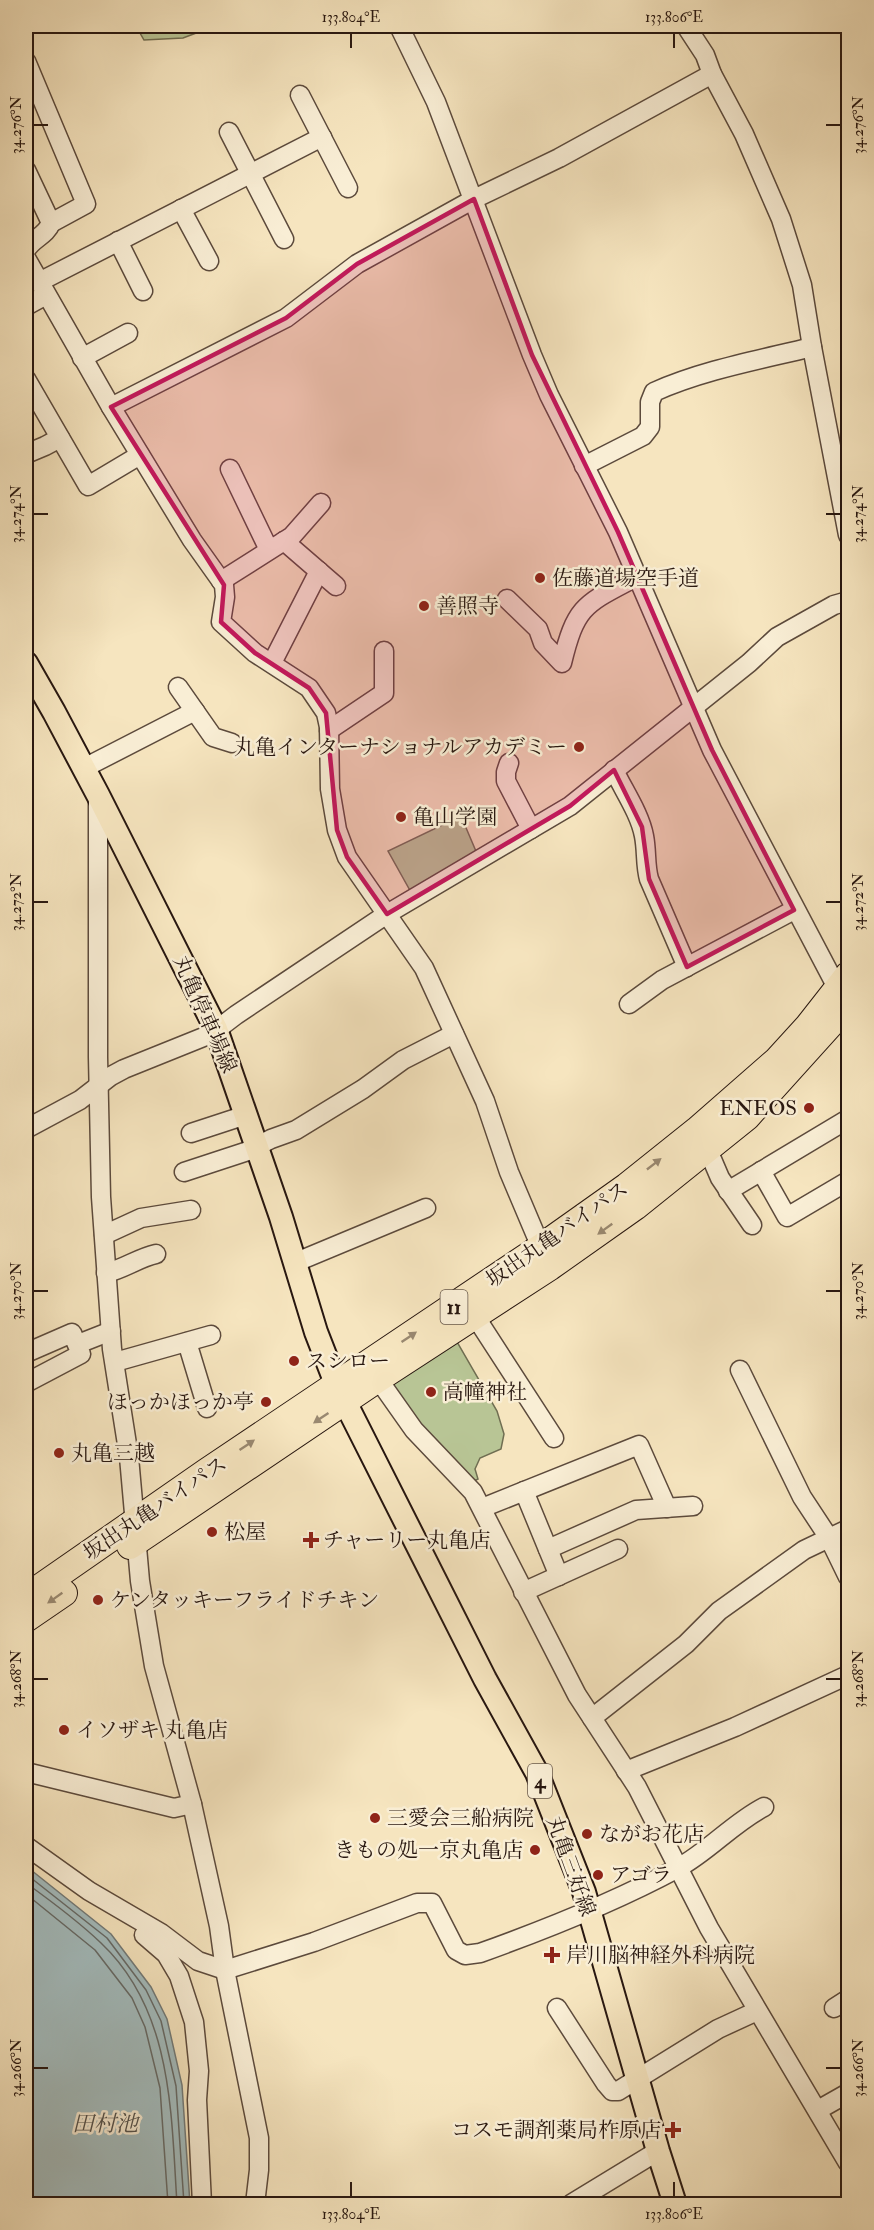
<svg xmlns="http://www.w3.org/2000/svg" width="874" height="2230" font-family="'IM FELL Double Pica','Noto Serif JP',serif">
  <style>
    .green { fill: #b8c595; stroke: #706e52; stroke-width: 1.5 }
    .water { fill: #a3bcbe; stroke: #727a78; stroke-width: 1.5 }
    .lines { fill: none; stroke-linecap: round; stroke-linejoin: round }
    .shore { stroke: #666a67; stroke-width: 1.5 }
    .minor-casing { stroke: #5c4a3c; stroke-width: 21 }
    .major-casing { stroke: #281710; stroke-width: 26 }
    .highway-casing { stroke: #281710; stroke-width: 28 }
    .minor { stroke: #f9eed5; stroke-width: 18 }
    .major { stroke: #f6e5bf; stroke-width: 22 }
    .highway { stroke: #f6e5bf; stroke-width: 26 }
    .oneway { fill: #998870 }
    .marked { fill: #c2185b; fill-opacity: 0.2; stroke: #c2185b; stroke-width: 4.5; stroke-linejoin: round }
    .ticks { fill: none; stroke: #281710; stroke-width: 2 }
    .poi-dot { fill: #8f2418; stroke: #f9eed5; stroke-width: 2 }
    .labels { text-anchor: middle; stroke-width: 5; stroke-linejoin: round; paint-order: stroke }
    .shield { fill: #f9eed5; stroke: #67584b; stroke-width: 1.5 }
    .shield-label { font-size: 20px; font-weight: bold; fill: #281710 }
    .poi-label { font-size: 21px; fill: #281710; stroke: #f9eed5; text-anchor: start }
    .street-label { font-size: 21px; fill: #281710; stroke: #f9eed5 }
    .water-label { font-size: 22px; font-style: italic; fill: #53514d; stroke: #f9eed5 }
    .neatline { fill: none; stroke: #281710; stroke-width: 2 }
    .ticks-label { font-size: 15px; text-anchor: middle; fill: #281710 }
  </style>
  <rect width="100%" height="100%" fill="#f6e5bf"/>
  <filter id="stains"><feTurbulence type="fractalNoise" baseFrequency=".00333" numOctaves="4"/><feColorMatrix values="0 0 0 0 .2 0 0 0 0 .09 0 0 0 0 .02 0 0 0 .5 -.17"/></filter>
  <radialGradient id="worn" r=".72"><stop offset=".6" stop-color="#630" stop-opacity="0"/><stop offset="1" stop-color="#630" stop-opacity=".3"/></radialGradient>
  <g class="green">
    <path d="M136 26H215L183 38 144 40Z"/>
    <path d="M461 816 478 856 412 894 388 851Z"/>
    <path d="M456 1340 497 1411 504 1434 501 1449 480 1458 475 1469 478 1479 470 1483 465 1480 389 1386Z"/>
  </g>
  <path class="water" d="M26 1866 111 1934 151 1987 167 2019 182 2085 190 2204H26Z"/>
  <g class="lines">
    <g class="shore">
      <path d="M26 1874 107 1938 146 1990 161 2021 176 2086 184 2204"/>
      <path d="M26 1883C51 1901 78 1921 101 1943 173 2011 171 2113 177 2204"/>
      <path d="M26 1894 95 1950 132 1998 145 2027 160 2088 168 2204"/>
    </g>
    <defs>
      <g id="minor">
        <path d="M399 26 436 102 532 355 549 395 618 532 712 750 842 997"/>
        <path d="M686 26 705 55 712 74 744 134 781 219 802 285 812 347 848 535"/>
        <path d="M26 61 86 204 51 223 26 170"/>
        <path d="M300 95 348 188"/>
        <path d="M229 132 284 239"/>
        <path d="M181 209 209 261"/>
        <path d="M118 241 143 291"/>
        <path d="M26 250C33 238 46 236 51 223"/>
        <path d="M26 258 111 407 192 540 224 585 225 597 221 622 255 653 309 688 326 713 329 727 330 789 337 830 347 857 424 968 485 1101 509 1172 545 1257"/>
        <path d="M39 282 322 137"/>
        <path d="M26 306 46 295"/>
        <path d="M82 358 128 333"/>
        <path d="M26 379 88 486 140 455"/>
        <path d="M111 407 286 318 357 264 474 199 559 158 712 74"/>
        <path d="M26 454 45 446 60 438"/>
        <path d="M584 466 643 436 650 427V402L654 392C703 370 759 360 812 347"/>
        <path d="M230 469 269 550"/>
        <path d="M284 541 336 586"/>
        <path d="M221 581 292 536 321 503"/>
        <path d="M507 599 538 629 543 643 562 663C576 605 585 604 636 577"/>
        <path d="M272 663 319 571"/>
        <path d="M178 687 213 737 232 743"/>
        <path d="M329 730 384 693V651"/>
        <path d="M509 763 506 772V781L531 829"/>
        <path d="M84 768 195 711"/>
        <path d="M614 770C624 791 640 814 644 836 647 851 645 865 649 879L687 967"/>
        <path d="M98 797V1057L101 1197 112 1349 129 1457 140 1581 154 1666 192 1804 219 1926 225 1970 259 2138V2170L255 2204"/>
        <path d="M629 1004 662 980 794 910"/>
        <path d="M26 1129 80 1100 111 1076 124 1069 211 1034 236 1015 387 914 570 806 749 663 777 637 834 605 848 601"/>
        <path d="M191 1133 246 1115"/>
        <path d="M708 1150 720 1178 752 1225"/>
        <path d="M761 1171 787 1217 848 1181"/>
        <path d="M184 1172 248 1151 271 1139 296 1130 363 1089 403 1060 454 1034"/>
        <path d="M728 1191 848 1119"/>
        <path d="M104 1235 141 1218 191 1210"/>
        <path d="M294 1263 426 1208"/>
        <path d="M106 1273C124 1269 138 1258 156 1254"/>
        <path d="M475 1316 554 1438"/>
        <path d="M187 1342 207 1408"/>
        <path d="M78 1344 111 1331"/>
        <path d="M26 1353 72 1333 81 1354 26 1383"/>
        <path d="M115 1362 211 1335"/>
        <path d="M740 1370 802 1497 829 1538 848 1577"/>
        <path d="M378 1379 414 1430 473 1492 577 1695 637 1787 709 1928 848 2163"/>
        <path d="M524 1491 559 1576"/>
        <path d="M482 1508 639 1445 667 1508"/>
        <path d="M548 1549 636 1510 693 1506"/>
        <path d="M523 1592 618 1549"/>
        <path d="M592 1718 686 1644 719 1611 804 1550 848 1529"/>
        <path d="M626 1771 735 1727 848 1675"/>
        <path d="M26 1772 174 1808 192 1804"/>
        <path d="M26 1846 89 1891 161 1933 198 1961 225 1970 314 1942 417 1903H432L456 1950 465 1955 480 1953C547 1929 615 1902 678 1868 709 1851 733 1823 764 1807"/>
        <path d="M144 1935 166 1954 179 1976 194 2022 199 2071 197 2100 202 2204"/>
        <path d="M557 2008 606 2084 612 2091H618L718 2029 757 2011"/>
        <path d="M834 2008 848 1999"/>
        <path d="M818 2110 848 2093"/>
        <path d="M571 2204 658 2151"/>
      </g>
      <path id="major" d="M26 663 54 712 98 795 216 1029 281 1217 316 1332 337 1386 485 1679 537 1773 584 1892 658 2151 675 2204"/>
      <g id="highway">
        <path d="M130 1546 378 1379 550 1267 635 1207 747 1117 848 1005"/>
        <path d="M26 1597 206 1472 541 1247 627 1186 697 1130 777 1060 808 1026 848 975"/>
        <path d="M26 1619 64 1593"/>
      </g>
    </defs>
    <use href="#minor" class="minor-casing"/>
    <use href="#major" class="major-casing"/>
    <use href="#highway" class="highway-casing"/>
    <use href="#minor" class="minor"/>
    <use href="#major" class="major"/>
    <use href="#highway" class="highway"/>
  </g>
  <defs><path id="oneway-solid" d="M-6-.8H1V-3.2L6.5 0L1 3.2V.8H-6Z" transform="scale(1.5)"/></defs>
  <g class="oneway">
    <use href="#oneway-solid" transform="translate(654 1164) rotate(-38)"/>
    <use href="#oneway-solid" transform="translate(605 1229) rotate(144)"/>
    <use href="#oneway-solid" transform="translate(409 1337) rotate(-34)"/>
    <use href="#oneway-solid" transform="translate(321 1418) rotate(146)"/>
    <use href="#oneway-solid" transform="translate(247 1445) rotate(-34)"/>
    <use href="#oneway-solid" transform="translate(55 1598) rotate(145)"/>
  </g>
  <path class="marked" d="M474 199 532 355 618 532 712 750 794 910 687 967 649 879 642 827 614 770 570 806 387 914 347 857 337 830 326 713 309 688 255 653 221 622 224 585 111 407 286 318 357 264Z"/>
  <path class="ticks" d="M351 33V48M674 33V48M33 125H48M826 125H841M33 514H48M826 514H841M33 902H48M826 902H841M33 1291H48M826 1291H841M33 1679H48M826 1679H841M33 2068H48M826 2068H841M351 2182V2197M674 2182V2197"/>
  <g class="poi-dot">
    <circle cx="540" cy="578" r="6"/>
    <circle cx="424" cy="606" r="6"/>
    <circle cx="579" cy="747" r="6"/>
    <circle cx="401" cy="817" r="6"/>
    <circle cx="809" cy="1108" r="6"/>
    <circle cx="294" cy="1361" r="6"/>
    <circle cx="431" cy="1392" r="6"/>
    <circle cx="266" cy="1402" r="6"/>
    <circle cx="59" cy="1453" r="6"/>
    <circle cx="212" cy="1532" r="6"/>
    <path d="M308 1531h6v6h6v6h-6v6h-6v-6h-6v-6h6z"/>
    <circle cx="98" cy="1600" r="6"/>
    <circle cx="64" cy="1730" r="6"/>
    <circle cx="375" cy="1818" r="6"/>
    <circle cx="587" cy="1834" r="6"/>
    <circle cx="535" cy="1850" r="6"/>
    <circle cx="598" cy="1875" r="6"/>
    <path d="M549 1946h6v6h6v6h-6v6h-6v-6h-6v-6h6z"/>
    <path d="M670 2121h6v6h6v6h-6v6h-6v-6h-6v-6h6z"/>
  </g>
  <g class="labels">
    <g class="shield">
      <rect x="440.5" y="1290" width="27" height="34" rx="4.5"/>
      <rect x="528" y="1764" width="24" height="34" rx="4.5"/>
    </g>
    <g class="shield-label">
      <text x="454" y="1314">11</text>
      <text x="540" y="1788">4</text>
    </g>
    <g class="poi-label">
      <text x="552" y="585">佐藤道場空手道</text>
      <text x="436" y="613">善照寺</text>
      <text x="567" y="754" text-anchor="end">丸亀インターナショナルアカデミー</text>
      <text x="413" y="824">亀山学園</text>
      <text x="797" y="1115" text-anchor="end">ENEOS</text>
      <text x="306" y="1368">スシロー</text>
      <text x="443" y="1399">高幢神社</text>
      <text x="254" y="1409" text-anchor="end">ほっかほっか亭</text>
      <text x="71" y="1460">丸亀三越</text>
      <text x="224" y="1539">松屋</text>
      <text x="323" y="1547">チャーリー丸亀店</text>
      <text x="110" y="1607">ケンタッキーフライドチキン</text>
      <text x="76" y="1737">イソザキ 丸亀店</text>
      <text x="387" y="1825">三愛会三船病院</text>
      <text x="599" y="1841">ながお花店</text>
      <text x="523" y="1857" text-anchor="end">きもの処一京丸亀店</text>
      <text x="610" y="1882">アゴラ</text>
      <text x="566" y="1962">岸川脳神経外科病院</text>
      <text x="661" y="2137" text-anchor="end">コスモ調剤薬局柞原店</text>
    </g>
    <g class="street-label">
      <text transform="translate(205 1014) rotate(66)" y="7">丸亀停車場線</text>
      <text transform="translate(557 1234) rotate(-35)" y="7">坂出丸亀バイパス</text>
      <text transform="translate(155 1508) rotate(-34)" y="7">坂出丸亀バイパス</text>
      <text transform="translate(571 1866) rotate(70)" y="7">丸亀三好線</text>
    </g>
    <g class="water-label">
      <text x="105" y="2131">田村池</text>
    </g>
  </g>
  <rect width="874" height="2230" fill="none" stroke="#f6e5bf" stroke-width="66"/>
  <rect x="33" y="33" width="808" height="2164" class="neatline"/>
  <g class="ticks-label">
    <text x="351" y="22">133.804°E</text>
    <text x="674" y="22">133.806°E</text>
    <text transform="translate(16 125) rotate(-90)" y="5">34.276°N</text>
    <text transform="translate(858 125) rotate(-90)" y="5">34.276°N</text>
    <text transform="translate(16 514) rotate(-90)" y="5">34.274°N</text>
    <text transform="translate(858 514) rotate(-90)" y="5">34.274°N</text>
    <text transform="translate(16 902) rotate(-90)" y="5">34.272°N</text>
    <text transform="translate(858 902) rotate(-90)" y="5">34.272°N</text>
    <text transform="translate(16 1291) rotate(-90)" y="5">34.270°N</text>
    <text transform="translate(858 1291) rotate(-90)" y="5">34.270°N</text>
    <text transform="translate(16 1679) rotate(-90)" y="5">34.268°N</text>
    <text transform="translate(858 1679) rotate(-90)" y="5">34.268°N</text>
    <text transform="translate(16 2068) rotate(-90)" y="5">34.266°N</text>
    <text transform="translate(858 2068) rotate(-90)" y="5">34.266°N</text>
    <text x="351" y="2219">133.804°E</text>
    <text x="674" y="2219">133.806°E</text>
  </g>
  <rect width="100%" height="100%" filter="url(#stains)"/>
  <rect width="100%" height="100%" fill="url(#worn)"/>
</svg>
